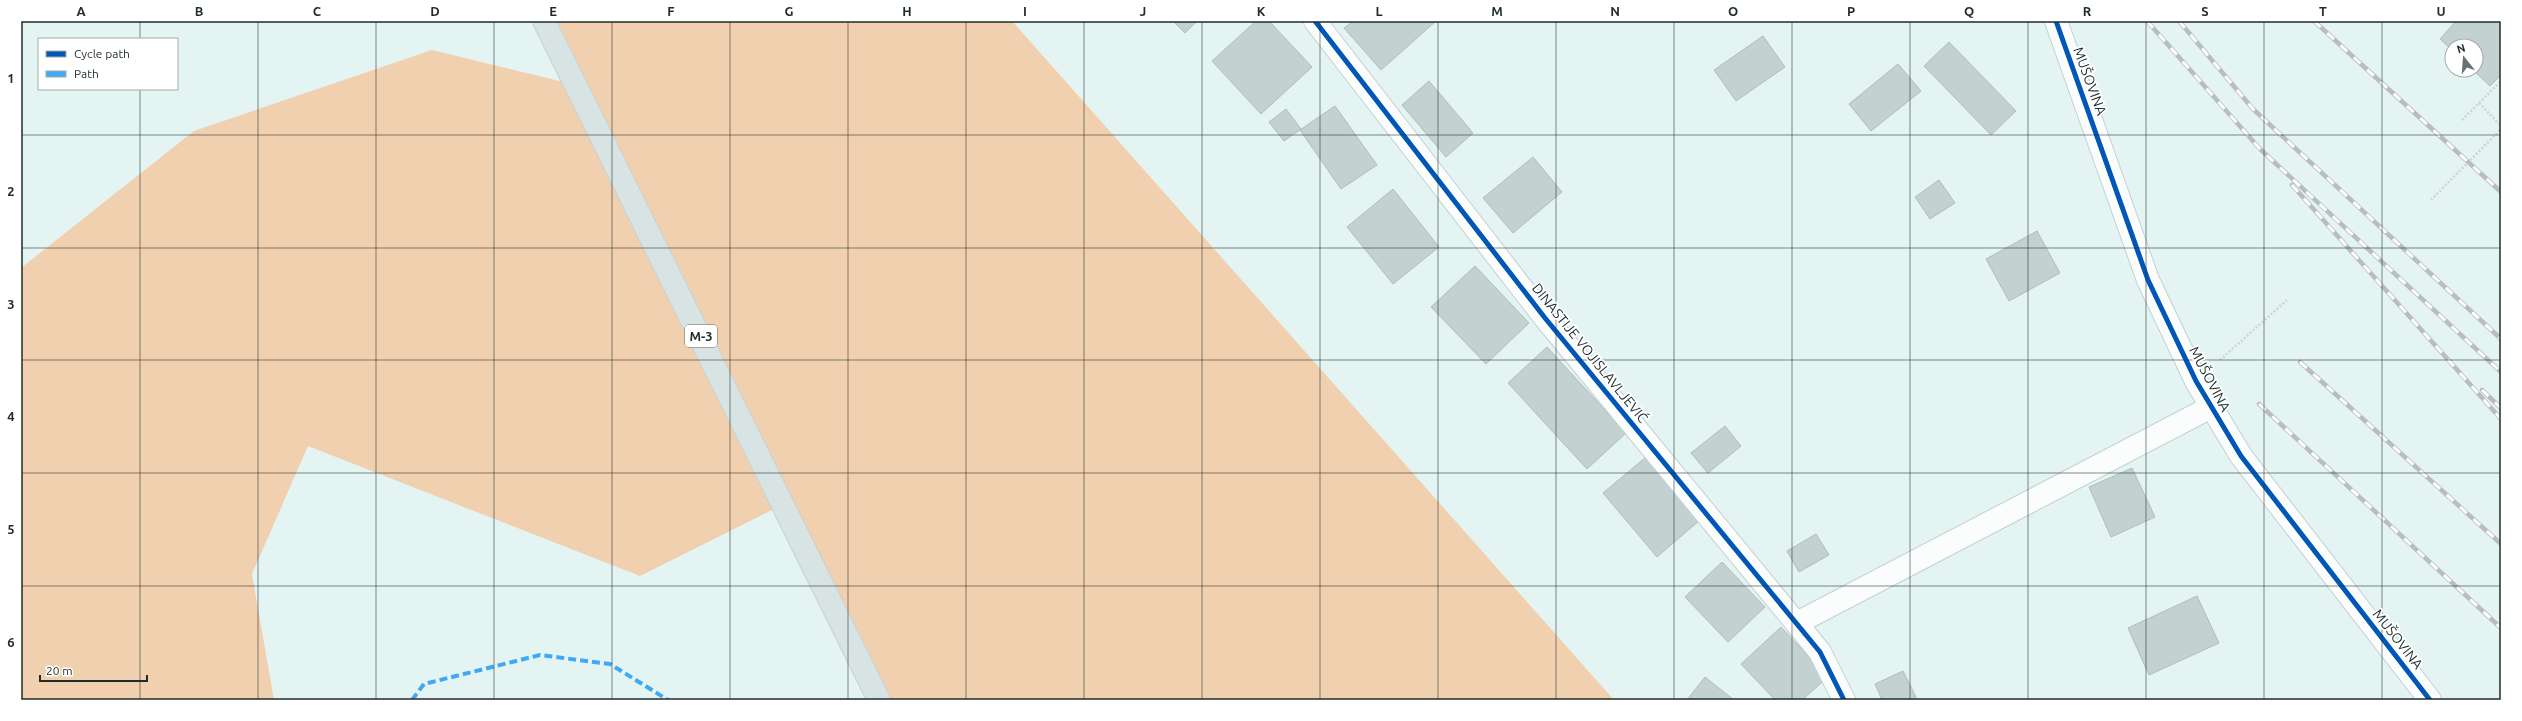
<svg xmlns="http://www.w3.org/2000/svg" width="2522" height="721" font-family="Ubuntu,sans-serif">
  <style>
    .forest { fill: #f1d0af }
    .building { fill: #c3d1d0; stroke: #afbdbc }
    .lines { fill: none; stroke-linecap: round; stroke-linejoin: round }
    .minor-casing { stroke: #c3d1d0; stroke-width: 24 }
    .major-casing { stroke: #c8d1d1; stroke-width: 24 }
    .path { stroke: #cfd5d4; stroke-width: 2.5; stroke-dasharray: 2 2; stroke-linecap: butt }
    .minor { stroke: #fbfdfd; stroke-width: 22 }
    .major { stroke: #d8e4e3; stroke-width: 22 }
    .rail-casing { stroke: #b9bebd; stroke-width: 4.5 }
    .rail { stroke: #fff; stroke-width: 3; stroke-dasharray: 9; stroke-linecap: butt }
    .quiet { stroke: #3fa9f5; stroke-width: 4; stroke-dasharray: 8 4; stroke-linecap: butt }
    .cycleway-casing { stroke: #fff; stroke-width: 8 }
    .cycleway { stroke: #0057b8; stroke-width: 5 }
    .grid { fill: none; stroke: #1f2c2b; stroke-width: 1; stroke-opacity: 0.55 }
    .labels { text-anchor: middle; stroke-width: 3.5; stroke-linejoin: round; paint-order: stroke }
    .shield { fill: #fff; stroke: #626b6b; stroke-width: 1 }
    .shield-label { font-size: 13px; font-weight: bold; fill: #1f2c2b }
    .street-label { font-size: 14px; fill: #1f2c2b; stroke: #fff }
    .neatline { fill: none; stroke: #1f2c2b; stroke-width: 1.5 }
    .grid-label { font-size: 13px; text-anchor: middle; font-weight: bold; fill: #1f2c2b }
  </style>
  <rect width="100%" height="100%" fill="#e3f4f3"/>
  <path class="forest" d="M544 21H1012L1614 700H879L784 504 640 576 308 446 252 574 274 700H21V268L194 131 432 50 576 85Z"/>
  <g class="building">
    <path d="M1173 21H1197L1185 33Z"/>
    <path d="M1256 21H1269L1312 67 1261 114 1212 61Z"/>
    <path d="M1353 21H1436L1381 70 1344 28Z"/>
    <path d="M2456 21H2501V75L2490 86 2473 70H2476V46H2452V50L2440 39Z"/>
    <path d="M1763 36 1785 67 1736 101 1714 70Z"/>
    <path d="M1949 42 2016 111 1991 135 1924 66Z"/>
    <path d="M1898 64 1921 91 1871 131 1849 104Z"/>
    <path d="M1429 81 1473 133 1446 157 1402 105Z"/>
    <path d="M1335 106 1377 165 1341 189 1300 130Z"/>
    <path d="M1286 109 1301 129 1284 141 1269 122Z"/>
    <path d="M1533 157 1562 192 1513 233 1483 198Z"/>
    <path d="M1939 180 1955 203 1930 219 1915 197Z"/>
    <path d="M1393 189 1439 247 1393 284 1347 227Z"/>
    <path d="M2037 231 2060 273 2009 301 1986 259Z"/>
    <path d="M1475 266 1529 323 1486 364 1431 307Z"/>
    <path d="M1547 347 1626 433 1587 469 1508 383Z"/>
    <path d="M1725 426 1741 446 1708 473 1691 453Z"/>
    <path d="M1646 457 1700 520 1657 557 1603 493Z"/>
    <path d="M2132 468 2155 517 2111 537 2089 487Z"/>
    <path d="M1816 534 1829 555 1799 572 1787 551Z"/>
    <path d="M1722 562 1765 607 1728 642 1685 597Z"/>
    <path d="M2197 596 2219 643 2149 675 2128 628Z"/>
    <path d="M1781 627 1828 677 1802 700H1775L1741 664Z"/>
    <path d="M1903 671 1916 697 1911 700H1882L1875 684Z"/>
    <path d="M1705 677 1734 700H1687Z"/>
  </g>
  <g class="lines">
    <defs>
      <g id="minor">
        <path d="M1315 21 1545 318 1820 652 1844 700"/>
        <path d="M2056 21 2148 280 2196 381 2241 456 2430 700"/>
        <path d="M1797 623 2211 407"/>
      </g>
      <path id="major" d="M544 21 879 700"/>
    </defs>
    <use href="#minor" class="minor-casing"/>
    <use href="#major" class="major-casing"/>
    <g class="path">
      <path d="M2479 103 2501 126"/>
      <path d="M2462 120 2501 81"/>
      <path d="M2431 200 2501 129"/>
      <path d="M2220 360 2287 300"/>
    </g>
    <use href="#minor" class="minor"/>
    <use href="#major" class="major"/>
    <defs>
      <g id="rail">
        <path d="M2147 21 2260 149 2501 372"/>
        <path d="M2179 21 2253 109 2501 339"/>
        <path d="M2314 21 2501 192"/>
        <path d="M2292 185 2501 419"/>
        <path d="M2300 362 2501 544"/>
        <path d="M2482 390 2501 408"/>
        <path d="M2259 404 2501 628"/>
      </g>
    </defs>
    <use href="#rail" class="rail-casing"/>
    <use href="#rail" class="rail"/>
    <path class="quiet" d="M412 700 424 684 540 655 610 664 668 700"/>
    <defs>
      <g id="cycleway">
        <path d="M1315 21 1545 318 1820 652 1844 700"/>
        <path d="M2056 21 2148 280 2196 381 2241 456 2430 700"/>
      </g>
    </defs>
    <use href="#cycleway" class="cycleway-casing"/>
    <use href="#cycleway" class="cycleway"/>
  </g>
  <path class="grid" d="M140 21V39M258 21V700M376 21V700M494 21V700M612 21V700M730 21V700M848 21V700M966 21V700M1084 21V700M1202 21V700M1320 21V700M1438 21V700M1556 21V700M1674 21V700M1792 21V700M1910 21V700M2028 21V700M2146 21V700M2264 21V700M2382 21V700M140 89V700M21 135H2501M21 248H2501M21 360H2501M21 473H2501M21 586H2501"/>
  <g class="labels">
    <rect class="shield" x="685" y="325" width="32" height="22" rx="3"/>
    <g class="shield-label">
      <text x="701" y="341">M-3</text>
    </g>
    <g class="street-label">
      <text transform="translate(2090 81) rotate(70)" y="5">MUŠOVINA</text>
      <text transform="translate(1590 353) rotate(51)" y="5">DINASTIJE VOJISLAVLJEVIĆ</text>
      <text transform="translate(2210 379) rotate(62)" y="5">MUŠOVINA</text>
      <text transform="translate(2398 639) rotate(52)" y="5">MUŠOVINA</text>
    </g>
  </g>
  <rect width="2522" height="721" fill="none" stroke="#ffffff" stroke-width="44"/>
  <rect x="38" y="38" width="140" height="52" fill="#ffffff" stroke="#a5abaa"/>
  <rect x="46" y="51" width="20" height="6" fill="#0057b8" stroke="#a5abaa"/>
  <text x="74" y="58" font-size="12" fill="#1f2c2b">Cycle path</text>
  <rect x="46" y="71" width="20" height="6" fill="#3fa9f5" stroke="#a5abaa"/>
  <text x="74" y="78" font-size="12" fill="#1f2c2b">Path</text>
  <g transform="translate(2464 58) rotate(343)"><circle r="19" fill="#ffffff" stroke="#a5abaa"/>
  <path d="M0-3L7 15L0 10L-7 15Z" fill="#647271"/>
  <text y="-6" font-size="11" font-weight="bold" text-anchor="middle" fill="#1f2c2b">N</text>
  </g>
  <path d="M40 675v6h107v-6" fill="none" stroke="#1f2c2b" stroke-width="2"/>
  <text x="46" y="675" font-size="12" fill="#1f2c2b" stroke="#ffffff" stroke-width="3" paint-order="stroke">20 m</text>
  <rect x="22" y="22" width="2478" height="677" class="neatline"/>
  <g class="grid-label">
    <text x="81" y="16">A</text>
    <text x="199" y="16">B</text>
    <text x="317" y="16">C</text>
    <text x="435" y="16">D</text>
    <text x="553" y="16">E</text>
    <text x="671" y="16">F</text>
    <text x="789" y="16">G</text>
    <text x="907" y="16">H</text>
    <text x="1025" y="16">I</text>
    <text x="1143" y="16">J</text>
    <text x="1261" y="16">K</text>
    <text x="1379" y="16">L</text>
    <text x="1497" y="16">M</text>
    <text x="1615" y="16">N</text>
    <text x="1733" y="16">O</text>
    <text x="1851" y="16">P</text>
    <text x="1969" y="16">Q</text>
    <text x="2087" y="16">R</text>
    <text x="2205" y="16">S</text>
    <text x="2323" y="16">T</text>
    <text x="2441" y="16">U</text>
    <text x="11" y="83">1</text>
    <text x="11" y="196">2</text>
    <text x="11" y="309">3</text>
    <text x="11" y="421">4</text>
    <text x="11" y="534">5</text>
    <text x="11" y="647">6</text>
  </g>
</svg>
